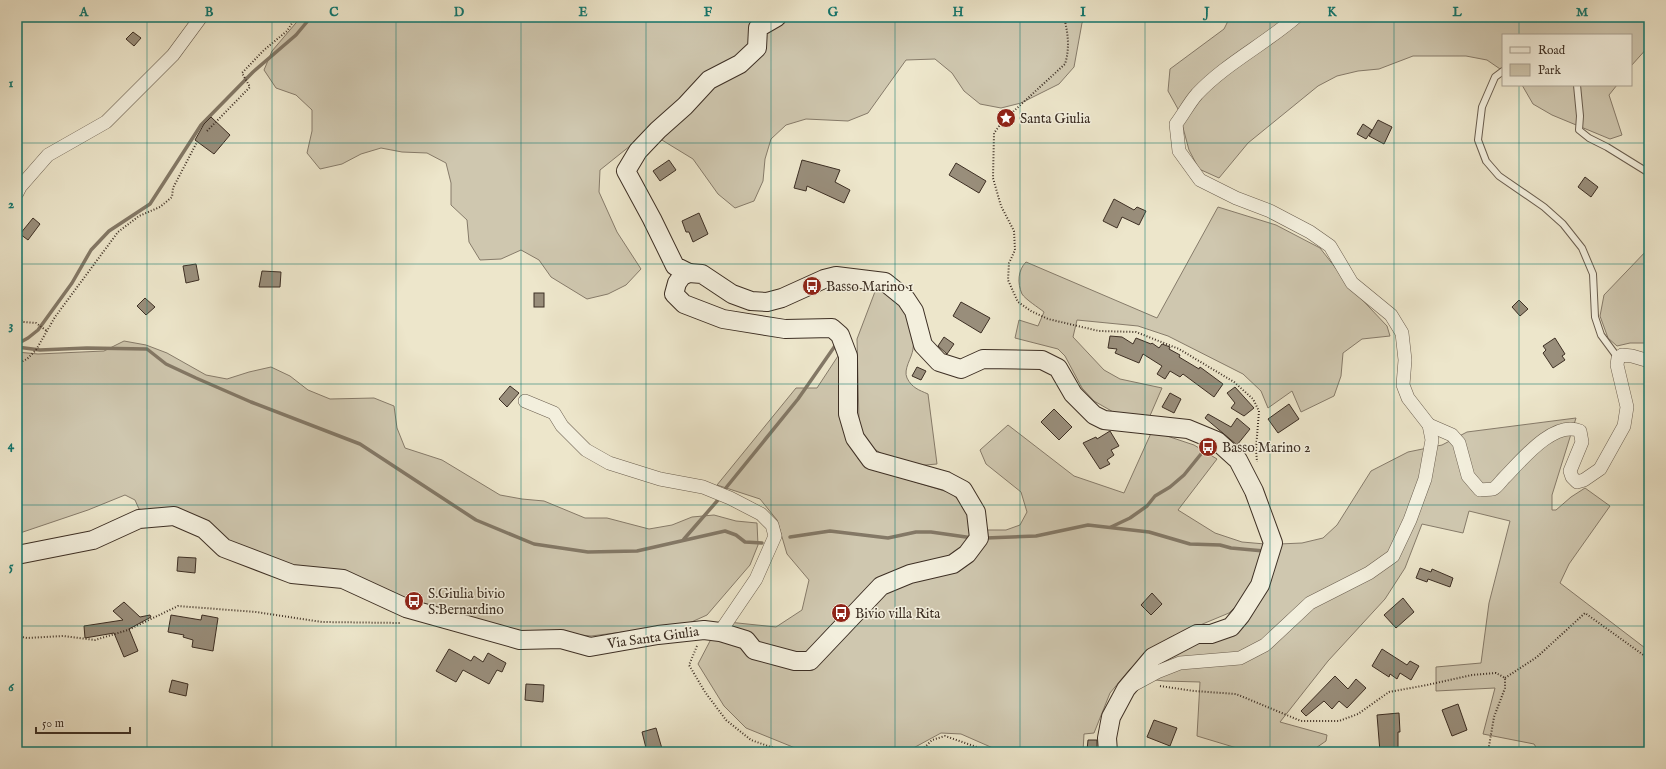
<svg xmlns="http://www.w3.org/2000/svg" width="1666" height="769" font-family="'IM FELL English',serif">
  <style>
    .green { fill: #cfc7af; stroke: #867b6a }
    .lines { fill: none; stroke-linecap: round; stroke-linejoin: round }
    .stream { stroke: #837866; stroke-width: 3.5 }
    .building { fill: #998e7b; stroke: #3d2f24 }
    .lane-casing { stroke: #695d4e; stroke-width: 8 }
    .street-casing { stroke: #695d4e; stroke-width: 14 }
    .secondary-casing { stroke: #3d2f24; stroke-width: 20 }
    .path { stroke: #3d2f24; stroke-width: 2; stroke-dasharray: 1 2; stroke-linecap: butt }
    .lane { stroke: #f3efdd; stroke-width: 6 }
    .street { stroke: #f3efdd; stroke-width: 13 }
    .secondary { stroke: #f3efdd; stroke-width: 18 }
    .grid { fill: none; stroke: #0f766e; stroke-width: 1; stroke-opacity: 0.55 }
    .labels { text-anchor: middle; stroke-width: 3; stroke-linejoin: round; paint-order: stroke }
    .poi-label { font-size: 14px; fill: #3d2f24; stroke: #f3efdd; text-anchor: start }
    .street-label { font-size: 14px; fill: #3d2f24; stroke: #f3efdd }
    .neatline { fill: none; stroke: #0f766e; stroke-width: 1.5 }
    .grid-label { font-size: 13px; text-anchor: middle; font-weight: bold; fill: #0f766e }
  </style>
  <rect width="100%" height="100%" fill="#ede6cb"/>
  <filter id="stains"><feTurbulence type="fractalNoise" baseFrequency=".005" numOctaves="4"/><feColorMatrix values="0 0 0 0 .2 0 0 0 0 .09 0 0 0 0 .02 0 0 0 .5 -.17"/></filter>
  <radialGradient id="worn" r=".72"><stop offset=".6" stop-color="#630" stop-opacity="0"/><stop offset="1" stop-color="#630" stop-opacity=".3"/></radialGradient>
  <g class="green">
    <path d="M301 17H1086L1082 23 1074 67 1059 84 1021 103 1001 108 980 104 964 91 952 73 935 59 906 60 868 113 848 121 806 119 786 125 771 139 765 159 763 181 754 201 735 208 718 194 693 159 657 137 635 142 600 170 599 192 617 232 641 269 626 285 608 294 587 299 551 277 539 260 521 250 501 259 480 260 469 242 467 220 451 205V183L446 163 427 153 402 152 381 148 361 154 342 164 320 169 307 153 312 131V110L296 95 276 88 264 70 272 51Z"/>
    <path d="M1230 17H1649V46L1631 66V35H1503V71L1487 60 1466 56H1413L1379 69 1358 71 1337 76 1318 86 1248 143 1219 178 1199 169 1189 150 1178 109 1168 91 1170 69 1224 29Z"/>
    <path d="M1522 85H1617L1609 95 1622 135 1610 139 1552 115 1533 104Z"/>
    <path d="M1218 207 1276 225 1320 248 1352 289 1387 326 1390 336 1362 339 1343 353 1341 376 1334 396 1301 412 1292 391 1268 408 1261 391 1243 374 1168 336 1138 326 1077 320 1073 337 1104 370 1120 379 1162 388 1149 418 1115 413 1094 401 1082 388 1065 356 1058 349 1015 338 1019 320 1038 326 1044 312C1039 308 1025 299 1022 294 1017 283 1018 270 1026 262L1157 318Z"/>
    <path d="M1649 248V343H1630L1617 346 1608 338 1600 316 1604 295Z"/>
    <path d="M876 289C884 292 894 295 900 302 907 311 916 337 913 349 912 358 903 369 907 378 912 388 919 390 928 394L937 464 914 466 885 456 873 448 864 437 859 421 857 339Z"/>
    <path d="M124 341 146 345 167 353 206 375 227 379 249 372 271 367 290 376 308 390 330 399 374 398 394 406 397 428 405 448 442 460 500 495 522 499 544 501 585 518H607L649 529 672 525 692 517 714 515 736 521 757 523 758 545 750 565 707 615 687 624 591 636 560 633 516 632 299 570 228 542 213 525 185 512 147 511 139 509 135 500 125 495 88 510 17 534V352L38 354 104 351Z"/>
    <path d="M838 356 841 359 849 443 859 460 876 470 951 493 962 503 970 519 972 530H1006L1020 525 1027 512 1021 492 986 464 980 450 1008 425 1074 476 1124 493 1152 431 1194 445 1217 459 1178 510 1215 533 1242 542 1265 544 1256 573 1242 600 1229 613 1169 638 1130 669 1110 693 1094 733 1084 734 1083 752H1002L961 734 941 733 906 752H805L746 728 724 706 698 664 710 641 728 622 776 627 802 610 809 580 787 554 777 520 760 499 717 485 796 388H817Z"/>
    <path d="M1576 418 1552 495V510H1556L1571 497 1585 488 1610 506 1569 564 1560 583 1649 651V752H1539L1534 744 1483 734 1495 688 1436 691V667L1481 663 1489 603 1510 521 1469 511 1463 533 1422 524 1405 568 1385 599 1328 661 1280 722 1327 735 1326 741 1310 752H1250L1197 736 1200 682 1164 681 1140 678 1163 654 1217 635 1279 544 1302 543 1323 538 1337 525 1371 471 1408 452 1442 445 1467 432Z"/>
  </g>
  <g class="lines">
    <g class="stream">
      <path d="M17 344 28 338 38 330 72 283 91 250 109 231 150 204 201 125 253 72 296 35 311 17"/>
      <path d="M17 347 40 350 87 348 147 349 166 364 196 378 251 402 360 444 476 520 534 544 588 552 637 551 725 531 736 535 745 542 762 543"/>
      <path d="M725 489 798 399 837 343"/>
      <path d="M1111 527 1130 518 1147 506 1155 496 1170 487 1184 475 1201 454"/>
      <path d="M790 537 830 531 888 538 916 532H931L973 538"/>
      <path d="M986 538 1036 536 1088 525 1149 532 1190 544 1220 545 1231 548 1264 551"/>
      <path d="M684 539 718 500"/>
    </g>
  </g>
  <g class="building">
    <path d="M133 32 141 38 134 46 126 39Z"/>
    <path d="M211 117 230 135 214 154 195 140 204 124Z"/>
    <path d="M1378 120 1392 127 1384 144 1369 136Z"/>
    <path d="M1363 124 1372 130 1366 139 1357 134Z"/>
    <path d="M669 160 676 170 660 181 653 171Z"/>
    <path d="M802 160 840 170 835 182 850 190 844 203 807 186 806 191 794 188Z"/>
    <path d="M956 163 986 181 979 193 949 175Z"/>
    <path d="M1585 177 1598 187 1591 197 1578 187Z"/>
    <path d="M1114 199 1134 210 1137 207 1146 211 1139 225 1122 217 1117 228 1103 221Z"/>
    <path d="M699 213 708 234 693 242 689 232H686L682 221Z"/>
    <path d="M33 218 40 224 28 240 20 234Z"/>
    <path d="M196 264 199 280 186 283 183 266Z"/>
    <path d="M262 271 281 272 280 287H259Z"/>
    <rect x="534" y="293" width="10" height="14"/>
    <path d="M145 298 155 307 146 315 137 306Z"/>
    <path d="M1519 300 1528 309 1520 316 1512 307Z"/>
    <path d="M961 302 990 318 981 333 953 316Z"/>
    <path d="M1110 336 1122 337 1133 344 1136 338 1151 344 1152 343 1159 348 1162 344 1170 347 1169 349 1180 355 1179 357 1199 369 1200 367 1223 384 1214 397 1183 374 1180 377 1170 371 1165 379 1157 374 1162 366 1143 354 1139 363 1115 353 1117 349 1108 348Z"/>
    <path d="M944 337 954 344 947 354 938 346Z"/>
    <path d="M1555 338 1565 354 1562 356 1565 360 1553 368 1543 353 1546 350 1543 346Z"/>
    <path d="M917 367 926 371 921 380 912 376Z"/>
    <path d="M510 386 519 393 507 407 499 399Z"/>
    <path d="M1235 387 1254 408 1244 416 1231 408 1235 403 1227 393Z"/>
    <path d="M1170 393 1181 399 1174 413 1162 407Z"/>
    <path d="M1289 404 1299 419 1278 433 1268 419Z"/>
    <path d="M1054 409 1072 427 1059 440 1041 422Z"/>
    <path d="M1208 414 1231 427 1237 418 1250 429 1237 445 1205 418Z"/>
    <path d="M1110 431 1119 446 1111 450 1114 455 1107 460 1110 464 1100 469 1083 443 1096 437 1097 439Z"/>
    <path d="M178 557 196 558 195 573 177 571Z"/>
    <path d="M1420 568 1431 572 1432 569 1453 578 1450 587 1428 579 1427 582 1416 578Z"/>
    <path d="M1152 593 1162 604 1151 615 1141 605Z"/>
    <path d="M1403 598 1414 612 1396 628 1384 615Z"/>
    <path d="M124 602 140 617 150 615 151 617 129 629 138 651 124 657 114 633 85 638 84 626 123 620 113 611Z"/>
    <path d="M171 615 201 620 202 615 218 618 213 651 192 647 193 640 183 637 184 635 168 632Z"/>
    <path d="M449 649 471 661 474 656 483 662 488 653 506 663 502 672 497 670 489 684 463 670 456 682 436 671Z"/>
    <path d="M1382 649 1407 665 1410 661 1419 666 1411 680 1400 673 1397 679 1390 674 1389 677 1372 666Z"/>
    <path d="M1335 676 1348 689 1356 679 1366 688 1347 708 1339 701 1332 709 1324 701 1306 716 1301 711Z"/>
    <path d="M172 680 188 684 186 696 169 692Z"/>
    <path d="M526 684 544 685 543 702 525 700Z"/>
    <path d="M1458 704 1467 730 1452 736 1442 710Z"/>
    <path d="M1399 713 1400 732H1398V752H1380L1377 715Z"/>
    <path d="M1154 720 1177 728 1170 746 1147 737Z"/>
    <path d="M656 728 663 752H647L642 732Z"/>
    <path d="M1088 740H1097V750H1087Z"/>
  </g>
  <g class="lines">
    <defs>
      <g id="lane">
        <path d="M1503 71 1495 77 1482 107 1478 140 1486 161 1499 176 1544 207 1563 224 1582 248 1593 274 1595 317 1601 335 1618 358"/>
        <path d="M1577 85 1580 116 1579 130 1589 138 1607 147 1649 173"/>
        <path d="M17 736V744"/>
      </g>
      <g id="street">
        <path d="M17 193 20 187 48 155 106 122 173 55 201 17"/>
        <path d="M525 401 554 413 562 426 586 450 609 463 660 479 703 487 730 498 761 514 772 525 775 536 756 579 720 632"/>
        <path d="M1429 425 1452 435 1459 443 1468 476 1480 490C1484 489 1489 490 1493 489 1497 487 1501 481 1504 478 1520 462 1554 419 1580 431L1582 442 1570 471 1572 477 1577 482 1584 480 1600 469 1624 426 1627 407 1617 365 1618 358 1622 355 1632 356 1649 361"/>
        <path d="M1133 685 1157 672 1180 663 1240 658 1265 645 1310 603 1369 573 1393 556 1410 520 1425 479 1432 440 1429 425 1408 398 1403 385 1405 360 1402 333 1391 315 1352 283 1330 246 1310 232 1270 211 1236 198 1200 180 1179 151 1176 124C1183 115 1189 103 1197 94 1225 64 1265 44 1296 17"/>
      </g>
      <g id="secondary">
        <path d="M689 273 675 266 652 219 626 171 638 151 658 130 685 106 709 80 740 64 757 48 758 28 777 17"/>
        <path d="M17 555 93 540 139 519 174 516 204 529 224 548 292 574 343 579 406 608 520 640 561 639 590 647 658 635 704 630 720 632 746 640 754 650 795 661H810L881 586 910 574 953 564 967 554 979 538 976 512 963 490 946 481 871 460 855 438 848 414V356L840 335 832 328 785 329 723 319 684 304 674 294 677 283 682 276 689 273 702 274 732 294 751 301 767 302 782 298 824 279 836 276 885 282 906 299 914 311 923 345 939 362 961 369 983 359 1042 360 1058 368 1073 394 1094 415 1104 420 1188 429 1217 441 1238 460 1254 491 1273 543 1260 585 1241 615 1231 627 1211 634H1197L1153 657 1126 689 1111 717 1107 738 1108 752"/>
      </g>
    </defs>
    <use href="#lane" class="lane-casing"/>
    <use href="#street" class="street-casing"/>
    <use href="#secondary" class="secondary-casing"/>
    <g class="path">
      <path d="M1064 17C1068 33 1070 48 1065 64L1003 121 994 133 993 178 1001 206 1014 231 1015 250 1009 263 1008 280 1018 302 1031 311 1048 319 1099 331 1136 332 1179 349 1234 382 1253 399 1259 411 1256 449 1257 462"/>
      <path d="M207 131 250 87 242 73 264 50 287 31 296 17"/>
      <path d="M17 316 23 322 36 323 47 331"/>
      <path d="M17 364 27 359 36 350 55 317 118 232 139 216 160 207 172 197 173 188 197 142"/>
      <path d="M17 636 27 638 63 636 95 640 128 630 178 606 256 612 322 622 401 623"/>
      <path d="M697 646 689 665 705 692 726 720 751 740 785 752"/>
      <path d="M1505 678 1537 657 1585 613 1649 659"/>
      <path d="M1160 686 1194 691 1236 694 1301 721H1339L1358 714 1389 692 1427 685 1472 675 1496 673 1505 678V688L1494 717 1488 752"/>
      <path d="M920 752 932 740 945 736 991 752"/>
    </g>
    <use href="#lane" class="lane"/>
    <use href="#street" class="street"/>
    <use href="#secondary" class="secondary"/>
  </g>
  <path class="grid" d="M147 17V752M272 17V752M396 17V752M521 17V752M646 17V752M771 17V752M895 17V752M1020 17V752M1145 17V752M1270 17V752M1394 17V752M1519 17V35M1519 85V752M17 143H1649M17 264H1649M17 384H1649M17 505H1649M17 626H1649"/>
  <defs>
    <symbol id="sight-disc" viewBox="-11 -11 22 22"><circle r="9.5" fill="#8f2418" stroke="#f3efdd"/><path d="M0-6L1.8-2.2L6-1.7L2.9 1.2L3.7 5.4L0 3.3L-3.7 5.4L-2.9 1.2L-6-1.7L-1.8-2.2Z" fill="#fff"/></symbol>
    <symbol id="bus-disc" viewBox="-11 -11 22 22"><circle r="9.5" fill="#8f2418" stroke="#f3efdd"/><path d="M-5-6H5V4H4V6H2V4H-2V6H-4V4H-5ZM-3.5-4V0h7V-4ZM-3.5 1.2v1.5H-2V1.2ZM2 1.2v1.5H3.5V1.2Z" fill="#fff"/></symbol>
  </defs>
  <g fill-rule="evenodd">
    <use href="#sight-disc" x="995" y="107" width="22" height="22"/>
    <use href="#bus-disc" x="801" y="275" width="22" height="22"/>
    <use href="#bus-disc" x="1197" y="436" width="22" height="22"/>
    <use href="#bus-disc" x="403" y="590" width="22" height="22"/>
    <use href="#bus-disc" x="830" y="602" width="22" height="22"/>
  </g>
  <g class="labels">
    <g class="poi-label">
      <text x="1020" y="123">Santa Giulia</text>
      <text x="826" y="291">Basso Marino 1</text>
      <text x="1222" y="452">Basso Marino 2</text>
      <text x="428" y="598">S.Giulia bivio<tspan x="428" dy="16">S.Bernardino</tspan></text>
      <text x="855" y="618">Bivio villa Rita</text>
    </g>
    <g class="street-label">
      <text transform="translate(653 637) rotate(-8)" y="5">Via Santa Giulia</text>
    </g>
  </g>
  <rect width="1666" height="769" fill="none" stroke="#ede6cb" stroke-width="44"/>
  <rect x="1502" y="34" width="130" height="52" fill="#f3efdd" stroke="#aaa293"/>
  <rect x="1510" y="47" width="20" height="6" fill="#f3efdd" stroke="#aaa293"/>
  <text x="1538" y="54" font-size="12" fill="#3d2f24">Road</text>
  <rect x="1510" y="64" width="20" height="12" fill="#cfc7af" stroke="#aaa293"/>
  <text x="1538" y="74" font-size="12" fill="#3d2f24">Park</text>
  <path d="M36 727v6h94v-6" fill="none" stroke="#3d2f24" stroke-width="2"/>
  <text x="42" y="727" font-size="12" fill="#3d2f24" stroke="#f3efdd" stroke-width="3" paint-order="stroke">50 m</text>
  <rect x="22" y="22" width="1622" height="725" class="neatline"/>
  <g class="grid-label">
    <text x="84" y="16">A</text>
    <text x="209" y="16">B</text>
    <text x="334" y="16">C</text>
    <text x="459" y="16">D</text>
    <text x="583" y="16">E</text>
    <text x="708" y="16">F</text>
    <text x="833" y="16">G</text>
    <text x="958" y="16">H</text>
    <text x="1083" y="16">I</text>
    <text x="1207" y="16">J</text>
    <text x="1332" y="16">K</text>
    <text x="1457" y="16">L</text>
    <text x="1582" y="16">M</text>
    <text x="11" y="87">1</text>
    <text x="11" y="208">2</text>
    <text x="11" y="329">3</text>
    <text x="11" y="449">4</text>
    <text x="11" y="570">5</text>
    <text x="11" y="691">6</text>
  </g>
  <rect width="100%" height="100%" filter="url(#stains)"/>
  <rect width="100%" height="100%" fill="url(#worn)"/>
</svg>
